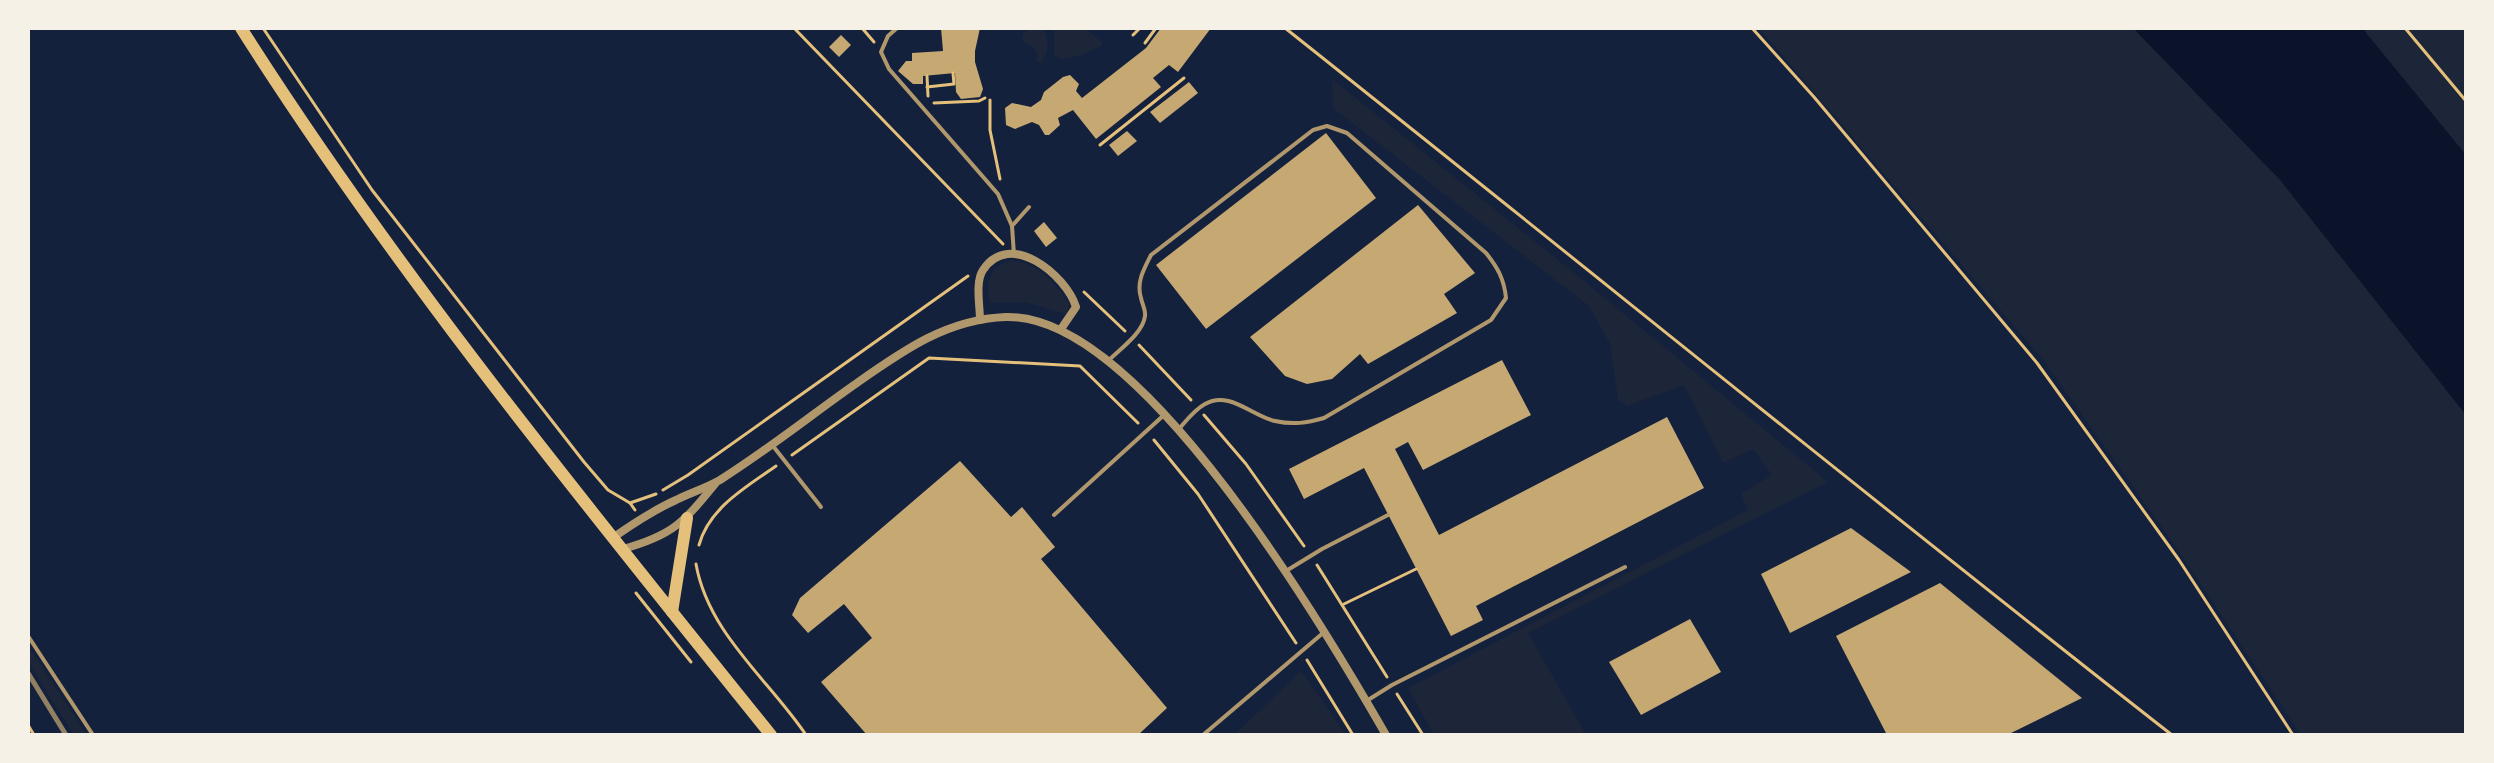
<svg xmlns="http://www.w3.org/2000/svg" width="2494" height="763" font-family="Cabin,sans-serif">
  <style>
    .green { fill: #1d2539 }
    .water { fill: #0b132b }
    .building { fill: #c6a872 }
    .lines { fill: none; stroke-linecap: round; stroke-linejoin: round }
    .path { stroke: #e5c07b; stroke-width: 3 }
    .service { stroke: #b1986c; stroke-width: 4 }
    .minor { stroke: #b1986c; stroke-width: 8 }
    .secondary { stroke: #e5c07b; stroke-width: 12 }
    .rail { stroke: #918062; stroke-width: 5 }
  </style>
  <rect width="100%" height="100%" fill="#14213d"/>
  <g class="green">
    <path d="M1031 28H1043C1049 39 1050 53 1041 63L1036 61 1038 56 1033 47 1022 41 1023 34Z"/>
    <path d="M1054 28H1084L1102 42 1101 46 1082 55 1061 59 1054 55Z"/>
    <path d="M1759 28H2265L2466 277V735H2301L2185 560 2044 361Z"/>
    <path d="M2362 28H2466V155Z"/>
    <path d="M1332 79 1578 276 1828 482 1528 633 1586 735H1434L1408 688 1748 510 1741 494 1772 475 1753 449 1723 463 1684 385 1627 406 1618 399 1610 344 1589 306 1333 108Z"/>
    <path d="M1012 260C1038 264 1057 283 1069 305L1066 314 1025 302H990C985 281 990 265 1012 260Z"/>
    <path d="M28 646 87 735H74L28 662Z"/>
    <path d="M1301 671 1346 735H1234Z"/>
  </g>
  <path class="water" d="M2133 28H2362L2466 155V415L2280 180Z"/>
  <g class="building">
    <path d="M941 28H980L975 51V62L983 89 980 97 961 99 956 92 955 73 923 76V84H913L898 71 906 61H912V53L943 51Z"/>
    <path d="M1161 28H1211L1178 72 1169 65 1153 78 1161 87 1096 139 1073 110 1058 118 1060 125 1049 135H1045L1039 125 1032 122 1015 129 1006 125 1005 108 1012 103 1031 107 1041 100 1044 92 1063 77 1070 75 1079 84 1076 91 1082 98 1146 48Z"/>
    <path d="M841 35 851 45 839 57 829 47Z"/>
    <path d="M1189 82 1198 93 1160 123 1150 112Z"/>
    <path d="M1127 131 1137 141 1118 156 1109 145Z"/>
    <path d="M1326 133 1376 198 1206 329 1156 265Z"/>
    <path d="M1418 205 1475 273 1444 294 1457 313 1368 364 1360 354 1332 379 1307 384 1285 376 1250 337Z"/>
    <path d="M1044 222 1057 238 1046 247 1034 231Z"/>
    <path d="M1502 360 1531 415 1423 470 1408 442 1395 449 1439 535 1667 417 1704 488 1476 606 1483 620 1451 636 1364 468 1304 499 1289 469Z"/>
    <path d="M960 461 1011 517 1022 507 1055 547 1041 559 1167 708 1138 735H867L821 682 872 638 844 604 808 633 792 615 800 598Z"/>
    <path d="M1851 528 1911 572 1790 633 1761 574Z"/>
    <path d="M1940 583 2082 698 2007 735H1887L1836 636Z"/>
    <path d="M1690 619 1721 672 1641 715 1609 662Z"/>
  </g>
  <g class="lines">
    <g class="path">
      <path d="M263 28 372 190 584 462 608 490 630 503 635 510"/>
      <path d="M794 28 1003 244"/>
      <path d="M862 28 874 42"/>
      <path d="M1285 28C1581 263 1874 502 2172 735"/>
      <path d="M1752 28 1814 97 2037 363 2179 560 2293 735"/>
      <path d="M2405 28 2466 101"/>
      <path d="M1133 35 1140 28"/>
      <path d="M1145 43 1156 28"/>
      <path d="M927 76 928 96"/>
      <path d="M927 87 954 84 953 73"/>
      <path d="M990 100V130L1000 179"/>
      <path d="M934 103 979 101 985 98"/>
      <path d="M1100 145 1184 78"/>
      <path d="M1084 292 1125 331"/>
      <path d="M1139 345 1191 400"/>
      <path d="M1204 415 1246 464 1304 546"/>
      <path d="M1154 440 1198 494 1296 643"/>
      <path d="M792 455 929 358 1080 366 1138 423"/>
      <path d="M663 490 688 475 968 276"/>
      <path d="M630 503 656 494"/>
      <path d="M699 545C709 508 746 487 776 466"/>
      <path d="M696 564C708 633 769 680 806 735"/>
      <path d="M1317 565 1387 677"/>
      <path d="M636 593 691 662"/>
      <path d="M1344 604 1416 569"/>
      <path d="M1307 660 1353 735"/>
      <path d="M1397 694 1423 735"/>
      <path d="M28 725 34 735"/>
    </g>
    <g class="service">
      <path d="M897 28 888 36 881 52 889 69 998 194 1012 226 1014 255"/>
      <path d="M1012 226 1029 207"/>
      <path d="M1109 360C1120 349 1143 333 1145 316 1146 310 1142 304 1141 298 1136 282 1144 269 1151 255L1313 130 1327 126 1347 133 1486 253C1498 268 1504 279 1506 298L1491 320 1324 418C1307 423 1293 425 1275 421 1252 416 1229 390 1205 404 1194 410 1186 421 1178 430"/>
      <path d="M773 446 821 507"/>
      <path d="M1054 515 1164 415"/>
      <path d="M1286 571 1322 549 1388 515"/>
      <path d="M28 636 93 735"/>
      <path d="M1368 700 1392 685 1625 567"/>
      <path d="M1203 735 1323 633"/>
    </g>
    <g class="minor">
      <path d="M980 320C980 306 975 282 983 270 1010 229 1066 275 1076 307L1061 329"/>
      <path d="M614 537C634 523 654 510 676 500 690 493 706 488 720 480 766 451 810 416 854 385 901 352 946 319 1006 317 1140 313 1325 629 1386 735"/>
      <path d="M623 549C673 535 683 523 715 484"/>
    </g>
    <g class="secondary">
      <path d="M241 28C399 277 587 506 771 735"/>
      <path d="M672 612 687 518"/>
    </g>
    <path class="rail" d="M28 673 66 735"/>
  </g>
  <rect width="2494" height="763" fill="none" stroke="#f6f1e7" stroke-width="60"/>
</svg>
